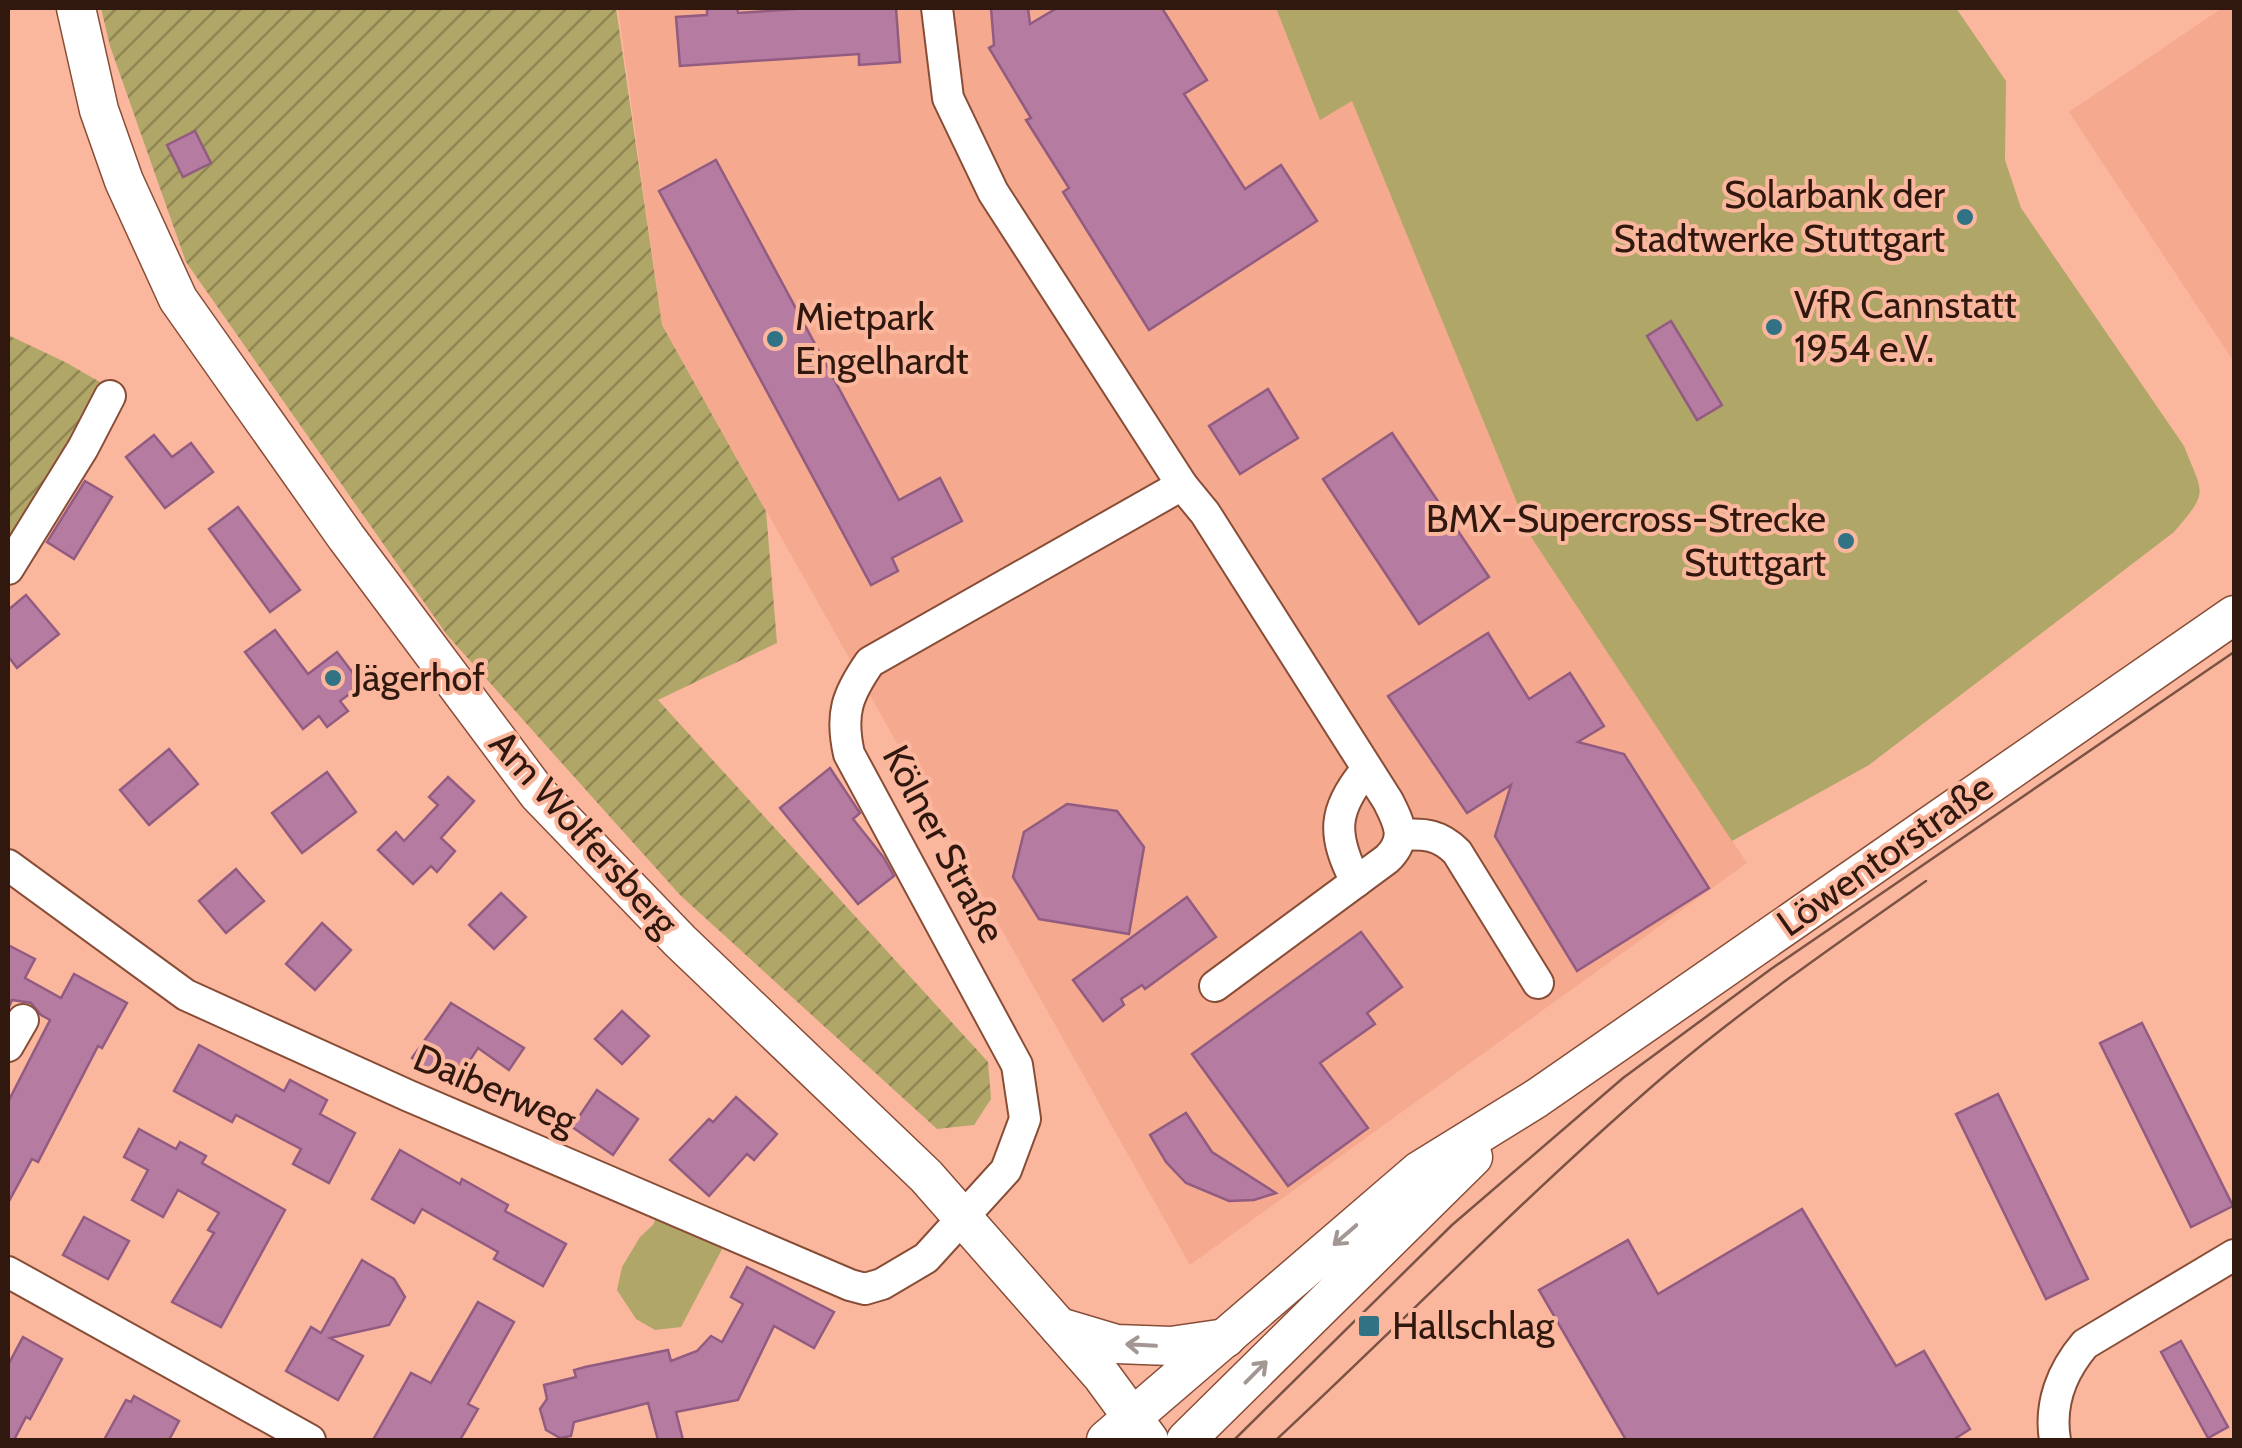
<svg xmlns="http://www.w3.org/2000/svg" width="2242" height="1448" font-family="Cabin,sans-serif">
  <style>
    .built { fill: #f5a98f }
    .green { fill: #b0a667 }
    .garden { fill: url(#garden-furrows) }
    .building { fill: #b57ba1; stroke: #925b80; stroke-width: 2.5 }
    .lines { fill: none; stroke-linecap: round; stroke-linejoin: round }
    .minor-casing { stroke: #884d37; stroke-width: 34 }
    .major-casing { stroke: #884d37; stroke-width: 41 }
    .minor { stroke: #fff; stroke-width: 30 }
    .major { stroke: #fff; stroke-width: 38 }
    .tram { stroke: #7b5344; stroke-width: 2.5 }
    .oneway { stroke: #a29793 }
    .poi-dot { fill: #317285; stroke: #fbb79e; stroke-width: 4 }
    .labels { text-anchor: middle; stroke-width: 8; stroke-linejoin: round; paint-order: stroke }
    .poi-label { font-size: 38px; fill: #31180f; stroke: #fbb79e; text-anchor: start }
    .street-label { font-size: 38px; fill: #31180f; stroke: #fbb79e }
  </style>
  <defs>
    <pattern id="garden-furrows" width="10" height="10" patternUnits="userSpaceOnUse" patternTransform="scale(2.5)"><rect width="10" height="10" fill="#b0a667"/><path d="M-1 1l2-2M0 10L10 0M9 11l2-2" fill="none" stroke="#908653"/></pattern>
  </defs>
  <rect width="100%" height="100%" fill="#fbb79e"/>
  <g class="built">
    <path d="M618 8H1276L1320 119 1352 100 1531 537 1747 863 1190 1265 662 325Z"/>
    <path d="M2222 8H2234V362L2069 112Z"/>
  </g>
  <g class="green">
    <path d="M1276 8H1956L2006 81 2005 160 2021 208 2184 446C2203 495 2210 490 2174 532L1869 765 1732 841 1531 537 1352 101 1320 120Z"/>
    <path d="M662 1205 730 1234 681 1327 655 1330 636 1319 617 1290 622 1267 640 1237 653 1225Z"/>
  </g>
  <g class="garden">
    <path d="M101 8H616L662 325 766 511 777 643 658 700 988 1062 991 1099 974 1125 937 1129 680 895 447 635 186 262 110 46Z"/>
    <path d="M8 335 67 363 117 392 8 572Z"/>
  </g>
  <g class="building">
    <path d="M707 8H737L738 13 810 8H896L900 62 859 65V54L680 66 676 17 707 15Z"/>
    <path d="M991 8H1028L1030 24 1057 8H1162L1207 80 1184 94 1245 189 1281 165 1317 221 1149 330 1063 192 1069 188 1026 120 1031 118 989 48 994 45Z"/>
    <path d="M195 131 211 163 183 177 167 145Z"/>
    <path d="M716 160 899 500 940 478 962 521 892 558 898 571 871 585 659 191Z"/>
    <path d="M1671 321 1722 405 1697 420 1647 336Z"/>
    <path d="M1268 389 1298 438 1240 474 1209 426Z"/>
    <path d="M1392 433 1489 577 1419 624 1323 479Z"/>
    <path d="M154 435 172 457 191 443 213 472 165 508 126 457Z"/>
    <path d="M85 481 112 497 74 559 47 542Z"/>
    <path d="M238 507 300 590 270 612 209 529Z"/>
    <path d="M26 595 59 634 17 668 8 656V610Z"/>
    <path d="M275 630 308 674 337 652 362 685 340 701 348 711 327 727 319 716 303 729 245 652Z"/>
    <path d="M1488 633 1529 699 1570 673 1604 726 1578 742 1624 754 1709 888 1577 971 1495 836 1511 785 1467 813 1388 696Z"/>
    <path d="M169 749 198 784 149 825 120 790Z"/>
    <path d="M830 768 860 813 853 819 884 858 894 876 858 904 780 808Z"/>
    <path d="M327 772 356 812 302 853 272 813Z"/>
    <path d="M448 777 474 801 441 838 455 851 437 872 431 866 413 884 378 850 396 832 404 841 438 805 429 797Z"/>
    <path d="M1067 804 1117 811 1144 847 1129 934 1039 919 1013 877 1024 832Z"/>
    <path d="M236 869 264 901 226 933 199 901Z"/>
    <path d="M501 893 526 917 494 949 469 925Z"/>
    <path d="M1187 897 1216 937 1145 989 1142 985 1121 999 1124 1005 1103 1021 1073 980Z"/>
    <path d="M322 923 351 950 315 990 286 964Z"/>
    <path d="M1361 932 1402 987 1367 1013 1375 1024 1320 1063 1368 1128 1288 1186 1192 1054Z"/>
    <path d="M8 945 35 959 25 978 61 998 74 974 127 1003 102 1048 98 1046 38 1162 32 1159 8 1203V1102L50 1020 41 1015 31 1003 12 1000 8 1009Z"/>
    <path d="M451 1003 524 1048 509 1070 478 1048 453 1086 412 1058Z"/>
    <path d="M622 1011 649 1036 622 1064 595 1039Z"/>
    <path d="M2142 1023 2233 1206 2191 1227 2100 1043Z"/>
    <path d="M199 1045 284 1091 290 1080 327 1100 320 1114 355 1133 329 1183 293 1164 301 1149 236 1115 232 1122 174 1091Z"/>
    <path d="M597 1090 638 1119 613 1155 572 1127Z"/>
    <path d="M1998 1094 2088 1279 2046 1299 1956 1114Z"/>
    <path d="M736 1097 777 1134 754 1160 747 1154 709 1196 670 1160 709 1119 713 1122Z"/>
    <path d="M1186 1113 1212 1152 1276 1193 1254 1200 1229 1201 1186 1183 1166 1162 1150 1135Z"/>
    <path d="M139 1129 176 1149 180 1142 206 1156 202 1163 285 1210 221 1327 172 1302 214 1233 208 1230 219 1213 178 1190 163 1217 132 1200 148 1170 124 1157Z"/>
    <path d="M400 1150 460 1184 462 1179 508 1205 505 1211 566 1244 543 1286 494 1259 498 1252 422 1209 414 1223 372 1199Z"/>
    <path d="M1802 1209 1896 1366 1924 1351 1970 1429 1953 1440H1626L1539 1290 1628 1240 1658 1294Z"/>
    <path d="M84 1217 129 1241 108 1279 63 1255Z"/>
    <path d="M362 1260 394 1279 405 1297 389 1325 330 1338 363 1356 338 1400 286 1371 311 1327 321 1333Z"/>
    <path d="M747 1267 834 1312 814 1348 774 1326 738 1400 676 1412 683 1440H658L648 1403 574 1422 571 1436 560 1438 546 1430 540 1409 547 1399 544 1385 576 1377 574 1370 585 1367 668 1350 671 1361 697 1351 711 1336 722 1342 743 1304 731 1297Z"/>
    <path d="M478 1302 514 1322 468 1404 478 1409 460 1440H373L411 1373 431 1383Z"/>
    <path d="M23 1337 62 1359 30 1419 26 1417 14 1440H8V1365Z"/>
    <path d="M2181 1341 2228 1427 2208 1438 2161 1352Z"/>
    <path d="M134 1396 179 1421 169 1440H104L126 1400 131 1402Z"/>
  </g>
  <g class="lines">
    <defs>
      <g id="minor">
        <path d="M937 8 948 98 993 192 1182 485 1205 513 1388 801C1399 823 1408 839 1387 859L1215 986"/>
        <path d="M8 569 83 448 110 396"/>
        <path d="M1401 835C1425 833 1440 835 1457 852L1538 983"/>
        <path d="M8 865 186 995 409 1096 850 1285 865 1289 882 1284 926 1258 1006 1170 1025 1119 1017 1065 849 754C840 714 847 695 870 662L1182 485"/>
        <path d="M1356 882C1332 835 1332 810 1367 769"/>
        <path d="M8 1046 23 1020"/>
        <path d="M8 1272 310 1440"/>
        <path d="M2055 1440C2049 1404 2062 1371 2085 1344L2234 1255"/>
      </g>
      <g id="major">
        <path d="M76 8 99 110 124 181 178 299 346 537 538 794 680 941 926 1176 1102 1376 1149 1440"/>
        <path d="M1059 1327 1116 1344 1171 1346 1226 1338"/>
        <path d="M1106 1440 1419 1171 1537 1098 2234 615"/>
        <path d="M1186 1440 1473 1157"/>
      </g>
    </defs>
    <use href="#minor" class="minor-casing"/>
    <use href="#major" class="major-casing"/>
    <use href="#minor" class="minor"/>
    <use href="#major" class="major"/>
    <g class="tram">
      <path d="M1234 1440 1452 1225 1623 1078 1771 969 2234 652"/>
      <path d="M1276 1440C1407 1318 1533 1188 1670 1071 1751 1003 1839 942 1926 881"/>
    </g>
  </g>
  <defs><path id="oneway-shaft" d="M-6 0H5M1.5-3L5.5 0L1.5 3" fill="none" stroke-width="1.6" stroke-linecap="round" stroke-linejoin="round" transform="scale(2.5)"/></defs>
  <g class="oneway">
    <use href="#oneway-shaft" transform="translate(1345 1235) rotate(139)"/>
    <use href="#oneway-shaft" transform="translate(1141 1345) rotate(-177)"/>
    <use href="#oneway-shaft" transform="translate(1256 1372) rotate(-45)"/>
  </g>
  <g class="poi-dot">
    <circle cx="1965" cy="217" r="10"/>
    <circle cx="1774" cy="327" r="10"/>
    <circle cx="775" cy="339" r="10"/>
    <circle cx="1846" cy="541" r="10"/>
    <circle cx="333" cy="678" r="10"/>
    <rect x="1357" y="1314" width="24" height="24" rx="5"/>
  </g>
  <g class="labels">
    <g class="poi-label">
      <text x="1945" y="208" text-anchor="end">Solarbank der<tspan x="1945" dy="44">Stadtwerke Stuttgart</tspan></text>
      <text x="1794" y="318">VfR Cannstatt<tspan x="1794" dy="44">1954 e.V.</tspan></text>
      <text x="795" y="330">Mietpark<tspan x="795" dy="44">Engelhardt</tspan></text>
      <text x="1826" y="532" text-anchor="end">BMX-Supercross-Strecke<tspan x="1826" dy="44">Stuttgart</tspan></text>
      <text x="353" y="691">Jägerhof</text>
      <text x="1392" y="1339">Hallschlag</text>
    </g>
    <g class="street-label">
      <text transform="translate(584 833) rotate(48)" y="13">Am Wolfersberg</text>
      <text transform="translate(944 844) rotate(62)" y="13">Kölner Straße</text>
      <text transform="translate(1885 855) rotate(-35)" y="13">Löwentorstraße</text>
      <text transform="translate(495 1089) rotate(23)" y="13">Daiberweg</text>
    </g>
  </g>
  <rect width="2242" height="1448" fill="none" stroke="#31180f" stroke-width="20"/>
</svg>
